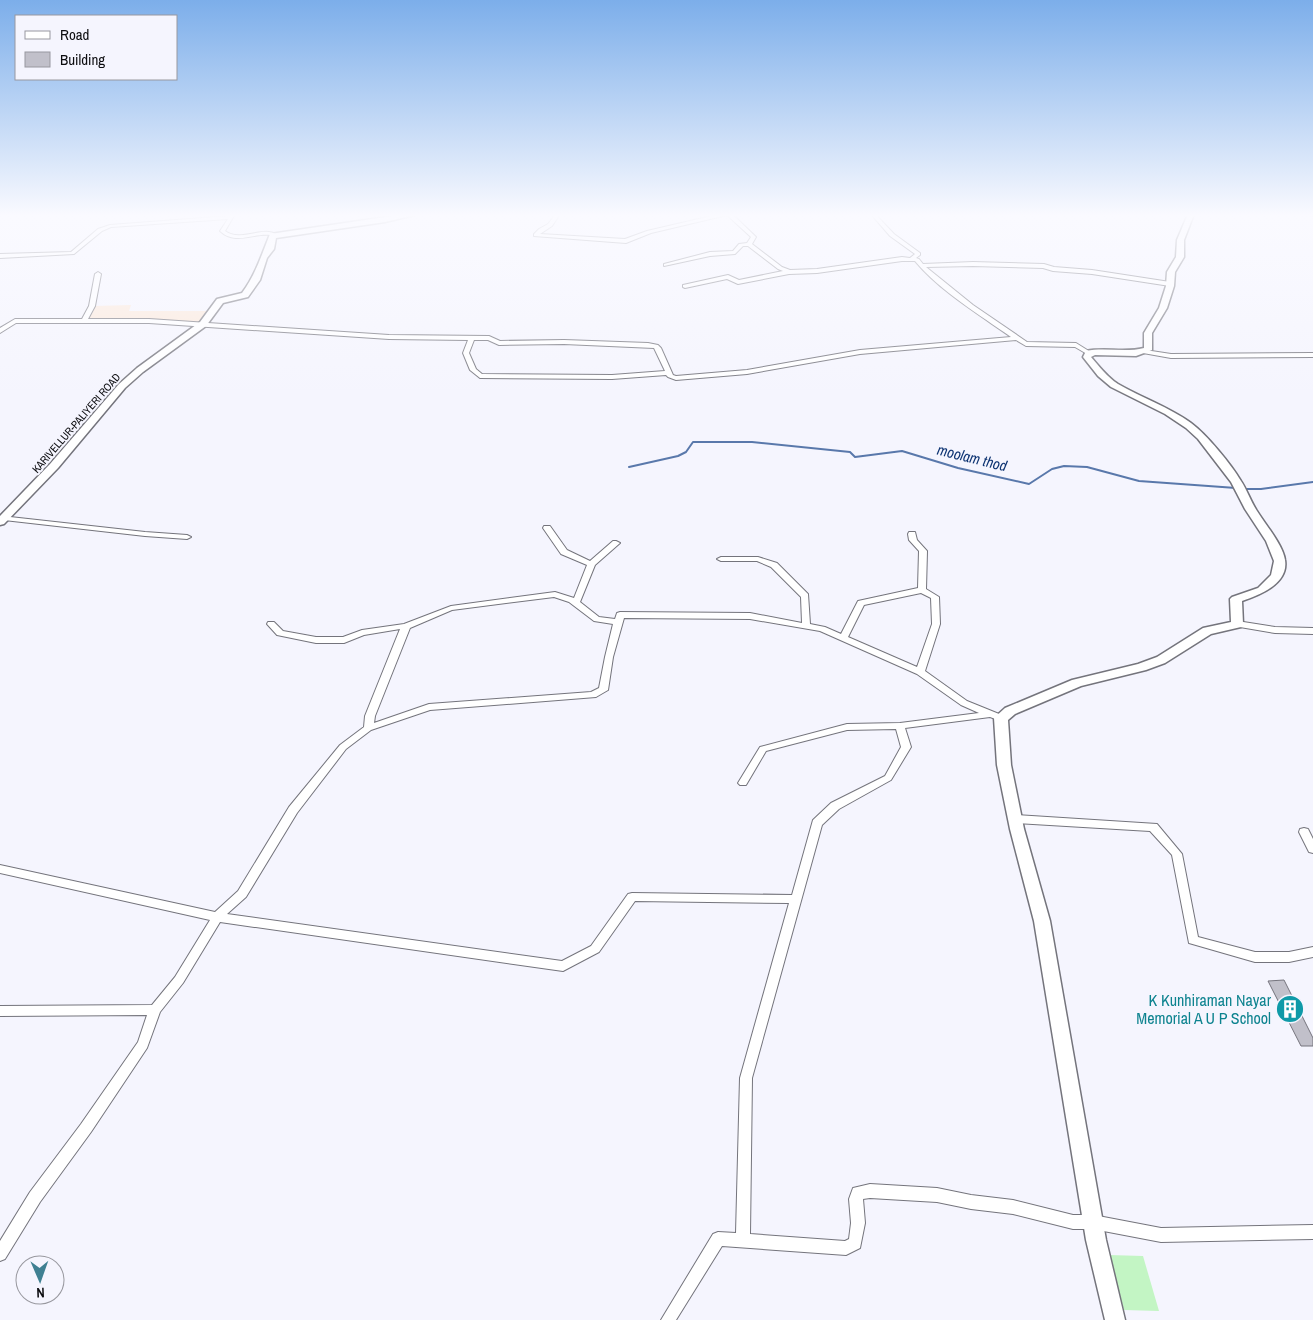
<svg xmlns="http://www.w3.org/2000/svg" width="1313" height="1320" font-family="'Archivo Narrow',sans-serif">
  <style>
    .education { fill: #fce8d9 }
    .green { fill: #c3f5c4 }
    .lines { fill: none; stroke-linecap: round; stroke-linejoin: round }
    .stream-far1 { stroke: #5978ab; stroke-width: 1 }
    .stream { stroke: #5978ab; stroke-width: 2 }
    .building { fill: #c1c0ca; stroke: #75747d }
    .street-casing { stroke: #74747c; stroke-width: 2 }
    .secondary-casing { stroke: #74747c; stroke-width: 3 }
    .street { fill: #fff; fill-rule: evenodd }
    .secondary { fill: #fff; fill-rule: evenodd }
    .labels { text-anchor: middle; stroke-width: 4; stroke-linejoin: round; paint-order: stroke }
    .far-street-label { font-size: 11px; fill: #0d0d10; stroke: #f5f5fe }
    .water-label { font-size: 15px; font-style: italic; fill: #0d3372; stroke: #f5f5fe }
    .near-culture-label { font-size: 16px; fill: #0d838f; stroke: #f5f5fe; text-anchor: end }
  </style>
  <rect width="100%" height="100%" fill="#f5f5fe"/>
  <path class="education" d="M131 305 129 311H210L201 322 87 320 94 306Z"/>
  <path class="green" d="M1109 1255 1143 1256 1159 1311 1124 1310Z"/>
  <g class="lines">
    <path class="stream-far1" d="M1284 214 1313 216"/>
    <g class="stream">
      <path d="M629 467 678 456 686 452 693 442H752L850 452 855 457 902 451 958 468 1029 484 1052 469 1064 466 1087 467 1139 481 1236 488"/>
      <path d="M1244 489H1261L1313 482"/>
    </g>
  </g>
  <path class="building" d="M1284 980 1313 1038V1046H1301L1268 981Z"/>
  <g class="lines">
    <defs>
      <g id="street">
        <path d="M231 214H235L225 231C241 243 263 225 277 235L275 236C257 230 237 247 220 231L228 219 111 227 102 231 74 254 0 258V254L71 252 98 229 110 225 229 216Z"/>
        <path d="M556 214H560L552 226 540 234 625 239 647 231 720 214H732L756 237 752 244 782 267 790 270 817 269 902 257 910 258 915 254 890 236 871 214H875L894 234 920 253V255L916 258 919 259 923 264 973 262 1044 264 1054 267 1092 270 1170 282 1173 284 1170 286 1092 274 1053 271 1043 268 973 266 926 267 973 305 1027 342 1076 343 1092 353 1087 354 1075 347 1026 346 1016 340 860 354 747 374 676 380 668 377 666 375 612 379 480 378 470 370 463 353 468 340 389 339 149 323H16L0 333V328L15 319H82L89 306 95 274 98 272 101 274 95 306 88 319H149L389 335 489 336 500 341 564 340 648 343 658 345 661 348 673 375 676 376 747 370 860 350 1011 337C980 315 940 291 915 261H902L817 273 789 274 738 284 727 279 685 288 683 287V285L728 275 739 280 783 271 778 269 748 246H743L735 254 710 256 664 266V264L710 252 733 251 739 244 747 243 751 237 727 215 651 233 626 243 534 236V234L539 229 548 224ZM474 340H488L499 345 564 344 654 348 665 371 612 375 482 374 476 369 469 353Z"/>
        <path d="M1145 350 1171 354 1313 353V357L1171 358 1143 353 1142 352Z"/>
        <path d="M1 516 145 532 187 535 191 537 187 539 145 536 4 520 0 518Z"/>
        <path d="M544 526H550L567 550 590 561 613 541H616L620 543 595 565 580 602 599 617 615 619 617 613 620 612 750 613 802 623 801 597 771 567 757 561H721L717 559 721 557H758L777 563 808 594 810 624 825 627 841 634 858 601 918 588 919 551 909 540 908 534 909 532H915L917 540 927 551 926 589 939 597 940 624 925 671 967 701 1004 716 1006 718 1001 721 990 717 905 728 911 747 891 780 839 809 822 825 752 1078 750 1234 845 1241 849 1239 851 1223 849 1199 853 1188 870 1184 937 1188 971 1195 1013 1200 1073 1215H1093L1161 1228 1313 1225V1239L1161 1242 1093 1229H1073L1013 1214 971 1209 937 1202 870 1198 863 1199 865 1223 860 1248 846 1255 722 1246 676 1320H661L713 1234 718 1232 736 1233 740 1078 789 903 635 901 599 952 563 971 220 922 183 983 160 1012 147 1048 91 1132 40 1202 5 1259 0 1261V1241L30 1192 81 1124 138 1042 147 1015 0 1016V1006L152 1005 175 977 210 920 0 873V865L215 912 238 891 289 807 340 745 364 727 365 716 400 629 364 635 344 643H316L277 635 267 624 268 622H274L283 631 316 637H343L362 630 404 624 451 606 555 592 574 598 587 565 561 554 543 528ZM921 593 931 598 932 624 917 667 848 637 864 605ZM554 597 569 602 594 621 613 624 605 657 599 688 591 692 429 704 374 723 375 716 410 628 452 610ZM624 618 750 619 820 631 917 674 961 705 979 713 900 723 847 724 760 747 738 783 740 785H746L766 751 847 730 896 729 901 747 885 776 831 803 813 820 792 895 632 893 628 894 591 946 562 961 227 914 246 897 297 813 346 749 371 730 430 710 596 697 608 690 613 657Z"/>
        <path d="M1237 621 1275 627 1313 628V634L1275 633 1234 626 1233 624 1234 622Z"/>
        <path d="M1015 815 1157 824 1182 854 1198 937 1255 952H1289L1313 947V957L1289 962H1255L1189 943 1172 855 1150 831 1015 823 1011 822 1010 819 1011 816Z"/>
        <path d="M1304 828 1308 829 1313 839V853L1309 852 1299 832 1300 829Z"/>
      </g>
      <g id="secondary">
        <path d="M406 214H419L385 222 276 238 274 249 267 258 260 280 248 297 223 303 206 326 143 372 125 388 58 468 4 524 0 525V516L50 464 119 384 137 368 200 322 217 299 242 293C255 276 262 254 270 234Z"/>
        <path d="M1188 214H1194L1184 240V257L1175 272 1174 286 1167 308 1152 333V350L1136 356 1095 355 1091 357C1099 366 1107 377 1118 384 1142 398 1169 407 1191 423 1207 435 1231 464 1241 481 1247 490 1251 502 1257 511 1265 524 1283 545 1285 560 1289 584 1259 595 1242 601L1243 624 1241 627 1211 634 1165 663 1146 670 1081 686 1015 714 1008 720 1011 765 1024 829 1050 921 1106 1240 1125 1320H1105L1086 1240 1034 921 1010 829 997 765 994 718 1005 708 1072 680 1138 664 1157 657 1203 628 1231 622 1230 599 1232 597 1258 588 1271 575 1274 561 1266 541 1245 509 1231 482 1198 439 1186 428 1165 414 1111 387 1098 376 1083 357 1086 351C1105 347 1125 353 1144 348V333L1159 308 1166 286 1167 272 1176 257 1177 240Z"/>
      </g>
    </defs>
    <use href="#street" class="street-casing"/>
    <use href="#secondary" class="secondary-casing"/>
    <use href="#street" class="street"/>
    <use href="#secondary" class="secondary"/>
  </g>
  <linearGradient id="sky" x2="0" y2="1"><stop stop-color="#7caeea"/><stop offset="0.54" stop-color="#fafaff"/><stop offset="1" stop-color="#fafaff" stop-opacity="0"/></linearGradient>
  <rect width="1313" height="399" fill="url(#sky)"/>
  <defs>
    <symbol id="building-disc" viewBox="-11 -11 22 22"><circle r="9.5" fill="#0f9aa8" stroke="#f5f5fe"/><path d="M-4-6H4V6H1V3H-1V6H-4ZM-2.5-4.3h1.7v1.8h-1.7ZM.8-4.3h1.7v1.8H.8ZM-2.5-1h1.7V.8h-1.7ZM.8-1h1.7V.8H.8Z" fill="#fff"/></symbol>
  </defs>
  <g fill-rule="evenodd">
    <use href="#building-disc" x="1274" y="993" width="32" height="32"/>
  </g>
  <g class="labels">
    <g class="far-street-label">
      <text transform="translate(76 423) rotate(-49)" y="4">KARIVELLUR-PALIYERI ROAD</text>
    </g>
    <g class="water-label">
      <text transform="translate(972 458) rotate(14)" y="5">moolam thod</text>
    </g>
    <g class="near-culture-label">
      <text x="1271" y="1006">K Kunhiraman Nayar<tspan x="1271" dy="18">Memorial A U P School</tspan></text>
    </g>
  </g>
  <rect x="15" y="15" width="162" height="65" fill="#f5f5fe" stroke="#98989f"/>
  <rect x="25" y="31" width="25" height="8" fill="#ffffff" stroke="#98989f"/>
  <text x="60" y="40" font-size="15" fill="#0d0d10">Road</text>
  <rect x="25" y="52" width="25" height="15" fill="#c1c0ca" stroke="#98989f"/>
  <text x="60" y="65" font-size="15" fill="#0d0d10">Building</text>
  <g transform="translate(40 1280) rotate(178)"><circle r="24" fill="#f5f5fe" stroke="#98989f"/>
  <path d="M0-4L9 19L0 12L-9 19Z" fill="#3f8092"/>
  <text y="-8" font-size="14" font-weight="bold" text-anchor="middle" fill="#0d0d10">N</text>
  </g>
</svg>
